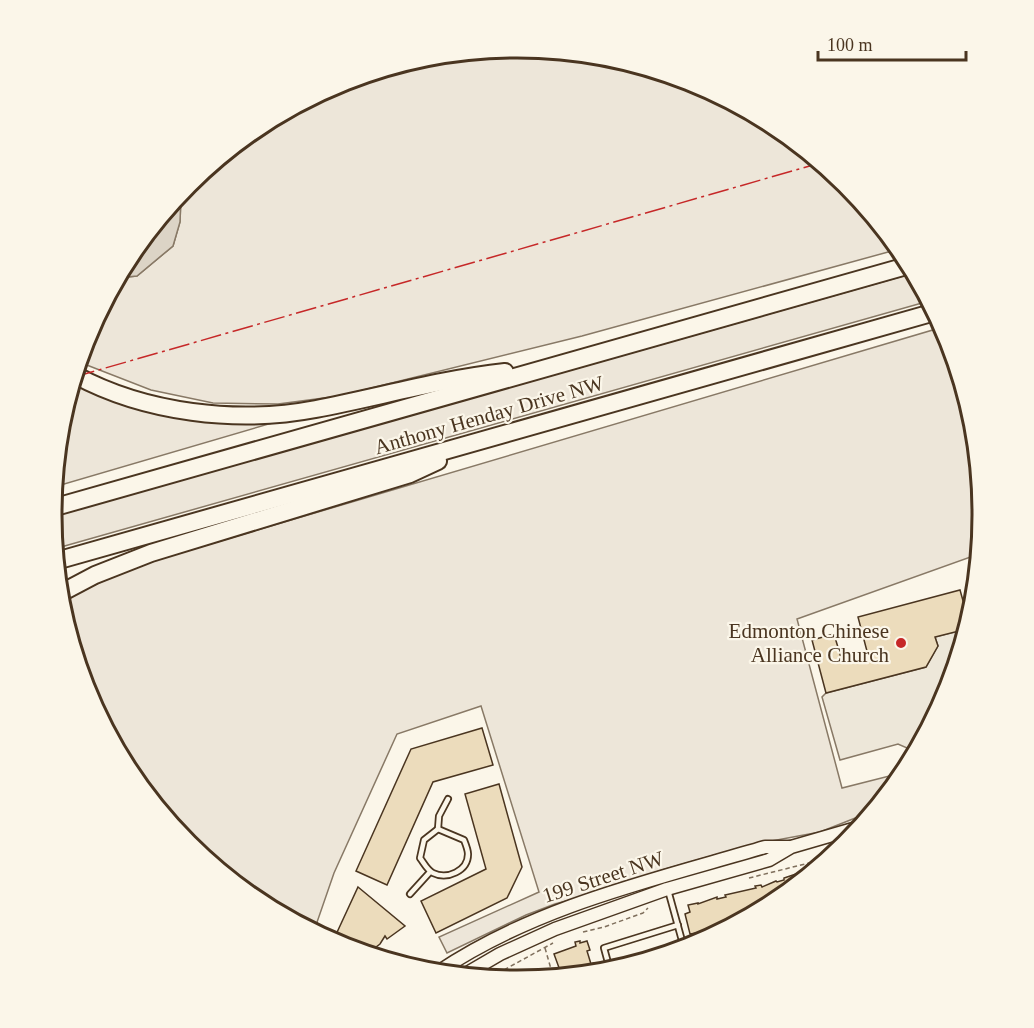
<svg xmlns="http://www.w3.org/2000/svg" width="1034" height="1028" font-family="Georgia,serif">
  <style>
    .green { fill: #ede6d9; stroke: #887966; stroke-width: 1.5 }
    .parking { fill: #ede7d9; stroke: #887966; stroke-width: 1.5 }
    .water { fill: #dcd4c6; stroke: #887966; stroke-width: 1.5 }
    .building { fill: #ecdcbc; stroke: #4a3520; stroke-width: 1.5 }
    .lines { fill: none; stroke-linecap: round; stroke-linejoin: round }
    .service-casing { stroke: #4a3520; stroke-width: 8 }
    .secondary-casing { stroke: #4a3520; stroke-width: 15 }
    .motorway-casing { stroke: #4a3520; stroke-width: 20 }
    .path { stroke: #7f6f5c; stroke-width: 1.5; stroke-dasharray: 4.5 3; stroke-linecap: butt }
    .service { stroke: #fbf6e9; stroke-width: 4.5 }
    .secondary { stroke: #fbf6e9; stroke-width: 12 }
    .motorway { stroke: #fbf6e9; stroke-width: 16 }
    .power { stroke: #c62828; stroke-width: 1.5; stroke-dasharray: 21 4.5 3 4.5; stroke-linecap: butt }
    .poi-dot { fill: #c62828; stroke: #fbf6e9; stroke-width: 2 }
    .labels { text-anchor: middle; stroke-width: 4.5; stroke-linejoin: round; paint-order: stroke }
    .street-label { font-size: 21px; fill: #4a3520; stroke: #fbf6e9 }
    .poi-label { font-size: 21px; fill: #4a3520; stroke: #fbf6e9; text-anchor: end }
    .rim { fill: none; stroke: #4a3520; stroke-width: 3 }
  </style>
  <rect width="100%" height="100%" fill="#fbf6e9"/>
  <g class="green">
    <path d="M517 48 608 57 696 84 776 127 847 185 899 249 582 336 339 396 278 404 213 403 151 390 79 362 87 335 117 278 137 276 173 246 180 222 181 197 184 189 258 126 339 83 426 57Z"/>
    <path d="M914 273 929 301 54 549 51 517Z"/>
    <path d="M943 327 948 336 974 423 983 514 979 554 797 619 842 788 905 772 873 811 820 832 750 845 662 870 596 893 555 904 526 915 447 953 439 937 539 892 481 706 397 734 334 873 314 931 258 901 187 843 129 773 86 692 60 603 83 590 139 565Z"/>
    <path d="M74 378 136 402 289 418 54 487 60 423Z"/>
  </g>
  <path class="parking" d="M967 629 947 693 919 746 907 748 898 744 840 760 822 697 826 693 926 667 938 646 935 637Z"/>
  <path class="water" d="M184 189 181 197 180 222 173 246 137 276 117 278 130 255Z"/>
  <g class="building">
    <path d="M960 590 969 622 967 629 935 637 938 646 926 667 826 693 812 640 834 634 842 661 868 655 858 617Z"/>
    <path d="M482 728 493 765 433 782 387 885 356 871 411 749Z"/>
    <path d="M499 784 522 867 507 898 436 933 421 901 486 869 465 794Z"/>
    <path d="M815 869 776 902 720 931 698 939 696 933 690 934 685 914 690 912 688 905 698 903V904L717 897V899L726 897 725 895 756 888 755 886 761 885 762 887 776 881 777 882 784 880V878L796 874 797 877Z"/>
    <path d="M358 887 405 926 387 939 385 936 380 944 368 953 333 941Z"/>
    <path d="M580 941V943L587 941 590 950 587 951 591 964 594 963 596 969 592 970 593 973 562 976 554 954 576 946 575 942Z"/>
    <path d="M531 973 532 978H534L514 980V978Z"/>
  </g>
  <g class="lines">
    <defs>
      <g id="service">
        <path d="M917 741 919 746"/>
        <path d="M438 829 464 840C466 845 468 850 468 854 468 871 447 880 433 873 427 870 424 863 420 858L424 840Z"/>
        <path d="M438 829 439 816 448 799"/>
        <path d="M839 835 848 842"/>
        <path d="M668 890 684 948"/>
        <path d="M410 894 430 872"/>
        <path d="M610 970 604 948 678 925"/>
      </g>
      <g id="secondary">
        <path d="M438 972C536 906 653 880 765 847H789"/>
        <path d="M464 975 500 954 555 929 667 889 769 860 791 847 860 827"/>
      </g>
      <g id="motorway">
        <path d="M75 375C145 413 237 424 316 409 379 397 441 379 505 372"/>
        <path d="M52 508 910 265"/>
        <path d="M56 561 935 312"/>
        <path d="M59 594 95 575 151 553 410 474 438 461"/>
      </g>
    </defs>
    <use href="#service" class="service-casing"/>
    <use href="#secondary" class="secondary-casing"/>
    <use href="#motorway" class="motorway-casing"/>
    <g class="path">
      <path d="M749 878 829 858"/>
      <path d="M583 932 604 927 643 913 648 908"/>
      <path d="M545 948 553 976"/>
      <path d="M491 977 553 943"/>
    </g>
    <use href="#service" class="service"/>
    <use href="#secondary" class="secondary"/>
    <use href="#motorway" class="motorway"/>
    <path class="power" d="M74 377 820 163"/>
  </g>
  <circle class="poi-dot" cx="901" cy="643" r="6"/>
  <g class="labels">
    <g class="street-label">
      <text transform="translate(489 415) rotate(-16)" y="7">Anthony Henday Drive NW</text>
      <text transform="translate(603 877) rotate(-18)" y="7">199 Street NW</text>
    </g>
    <g class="poi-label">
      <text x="889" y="638">Edmonton Chinese<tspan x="889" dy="24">Alliance Church</tspan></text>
    </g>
  </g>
  <path d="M0 0H1034V1028H0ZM517 58H517A455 455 0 0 1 972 513V515A455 455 0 0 1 517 970H517A455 455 0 0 1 62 515V513A455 455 0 0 1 517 58Z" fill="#fbf6e9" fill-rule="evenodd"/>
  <path class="rim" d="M517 58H517A455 455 0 0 1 972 513V515A455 455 0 0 1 517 970H517A455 455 0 0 1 62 515V513A455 455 0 0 1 517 58Z"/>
  <path d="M818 51v9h148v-9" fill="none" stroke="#4a3520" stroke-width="3"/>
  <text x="827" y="51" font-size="18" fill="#4a3520" stroke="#fbf6e9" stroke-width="4.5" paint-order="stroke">100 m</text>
</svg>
